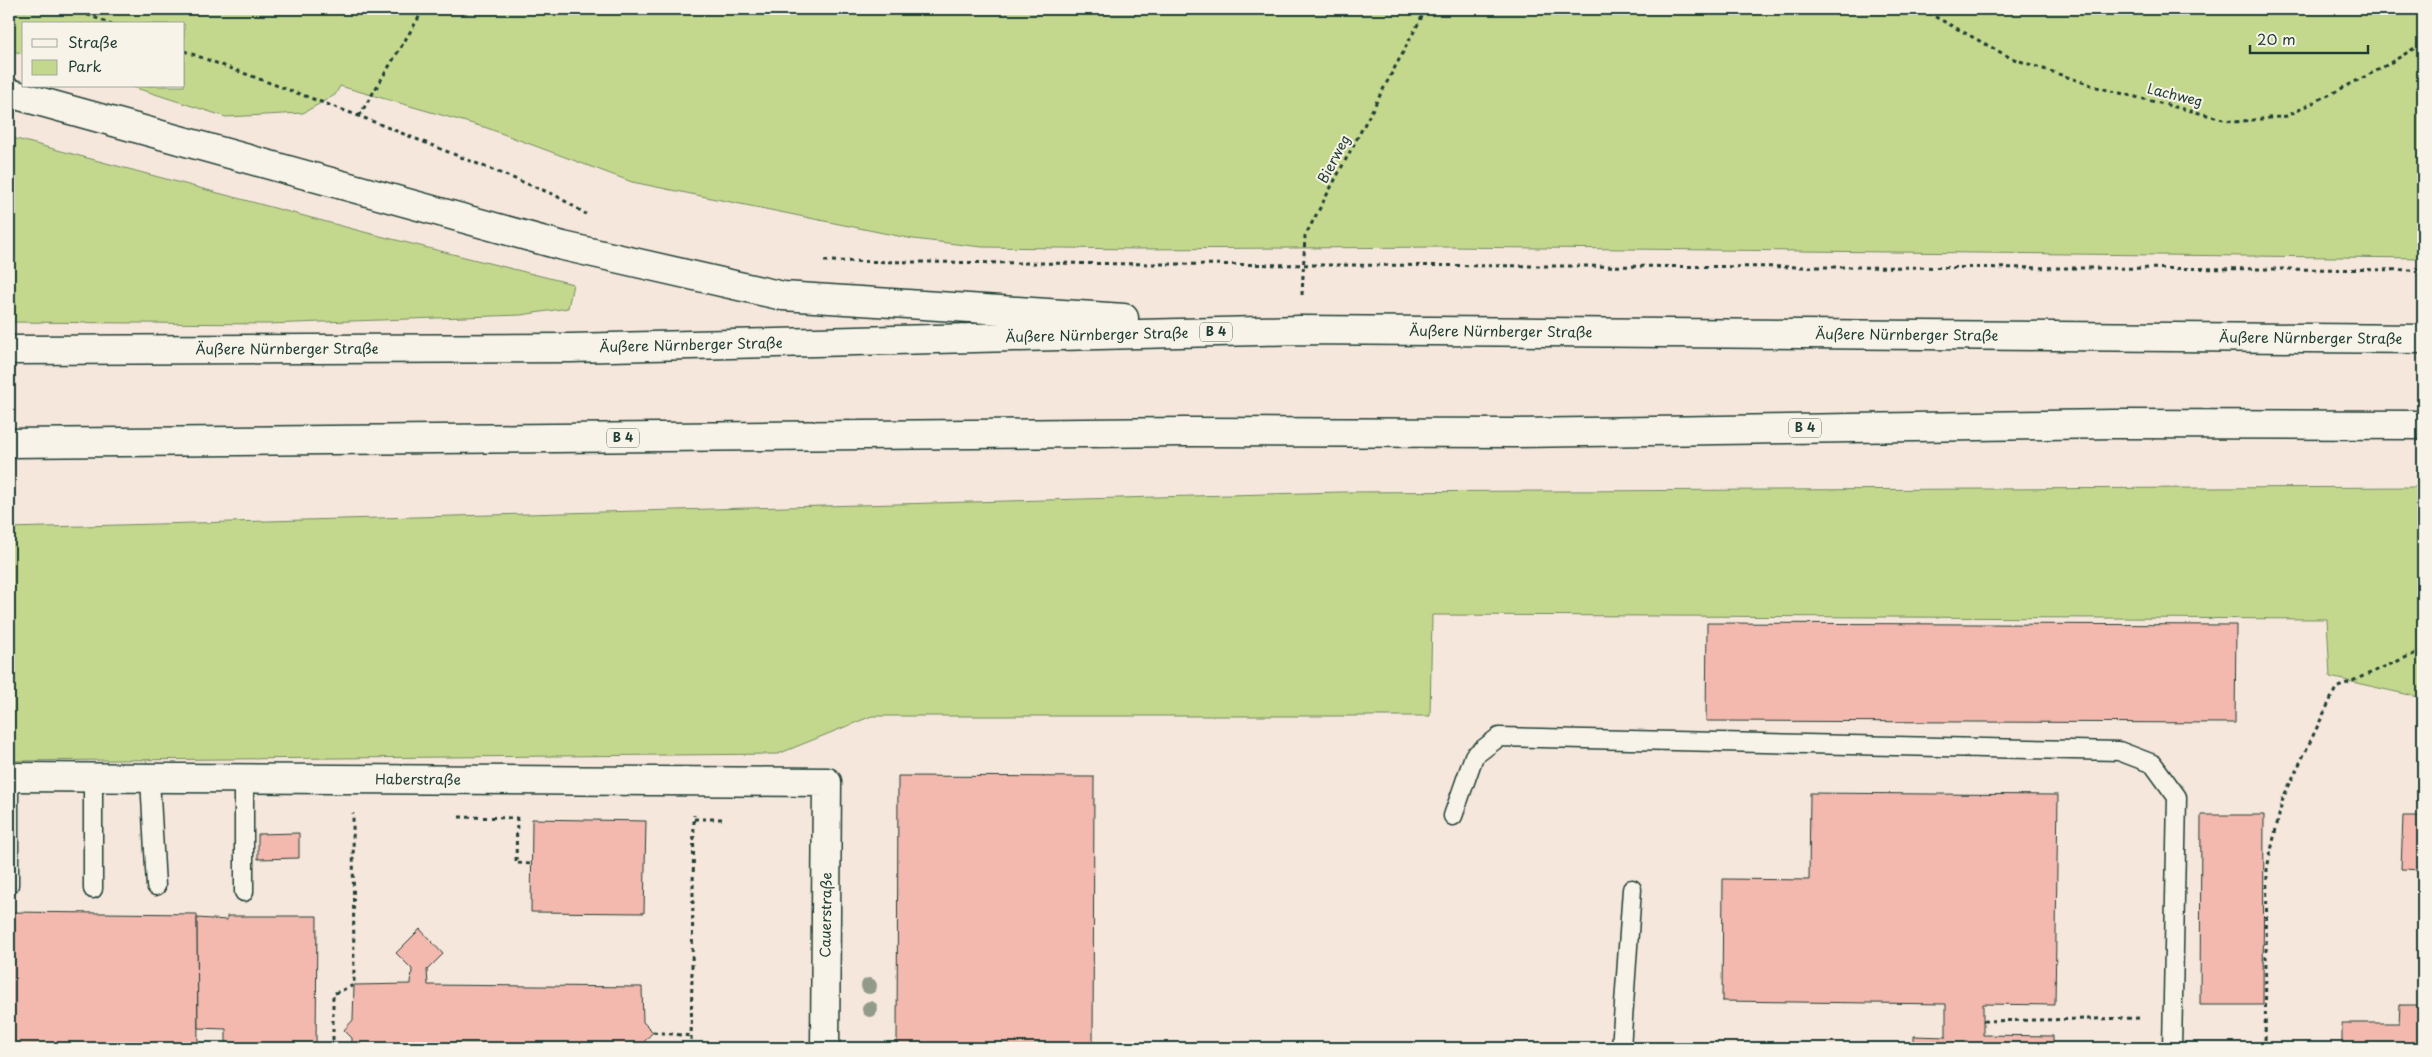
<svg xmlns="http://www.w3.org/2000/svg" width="2432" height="1057" font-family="'Playpen Sans',sans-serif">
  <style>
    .green { fill: #c4d88d; stroke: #728a60 }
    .building { fill: #f3b9ae; stroke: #1f3d34 }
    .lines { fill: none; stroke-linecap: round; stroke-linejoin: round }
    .service-casing { stroke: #1f3d34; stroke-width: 21 }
    .minor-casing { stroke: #1f3d34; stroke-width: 31 }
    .trunk-casing { stroke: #1f3d34; stroke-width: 31 }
    .path { stroke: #1f3d34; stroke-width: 3; stroke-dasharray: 4 4; stroke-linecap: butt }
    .service { stroke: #f7f3e8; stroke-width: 18 }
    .minor { stroke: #f7f3e8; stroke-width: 28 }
    .trunk { stroke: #f7f3e8; stroke-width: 28 }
    .tree { fill: #929b8a }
    .labels { text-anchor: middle; stroke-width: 4; stroke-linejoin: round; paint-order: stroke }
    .shield { fill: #f7f3e8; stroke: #60746a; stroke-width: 1 }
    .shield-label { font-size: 12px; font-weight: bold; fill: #1f3d34 }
    .street-label { font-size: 14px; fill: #1f3d34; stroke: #f7f3e8 }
  </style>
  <rect width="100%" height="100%" fill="#f6e7dc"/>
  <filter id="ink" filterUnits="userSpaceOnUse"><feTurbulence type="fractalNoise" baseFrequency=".02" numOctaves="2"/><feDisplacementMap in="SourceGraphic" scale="10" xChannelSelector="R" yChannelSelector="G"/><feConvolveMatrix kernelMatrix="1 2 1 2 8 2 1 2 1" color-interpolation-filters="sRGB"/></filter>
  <g filter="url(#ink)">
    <g class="green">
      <path d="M9 9H2423V258L1448 247 1138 249 982 247 913 239 632 182 487 128 340 86 335 95 303 113 226 117 130 86H184V24H24V53L9 51Z"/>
      <path d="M9 137 364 232 573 284 568 308 521 315 267 324 9 322Z"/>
      <path d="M2423 487V698L2330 677 2327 619 1432 615 1430 716H872L778 754 9 761V528L1341 492Z"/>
    </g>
    <g class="building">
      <path d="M1707 623 2236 625 2235 723 1706 721Z"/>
      <path d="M898 776 1094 777 1093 1048H897Z"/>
      <path d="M1810 793 2058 795 2055 1005 1983 1004V1035L2053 1036V1048H1914V1036L1946 1037V1004L1722 1001 1723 879 1809 880Z"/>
      <path d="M2201 815H2264L2263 1005H2200Z"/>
      <path d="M2403 816H2423V870L2401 869Z"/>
      <path d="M532 819 646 821 644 913 531 912Z"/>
      <path d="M299 833V858L258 859V834Z"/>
      <path d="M9 912 197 914 198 1048H9Z"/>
      <path d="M227 916H317L316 1048H226V1029L198 1028 197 918 227 920Z"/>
      <path d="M420 929 443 954 427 970 428 985 642 987 643 1022 653 1032 643 1043V1048H352V1038L344 1030 353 1020 354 985 411 984 412 969 396 953Z"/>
      <path d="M2421 979H2423V1048H2342V1023H2399L2400 1005H2421Z"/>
    </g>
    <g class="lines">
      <defs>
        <g id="service">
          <path d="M9 777V885"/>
          <path d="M93 778V889"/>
          <path d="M150 779 156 886"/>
          <path d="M1453 816 1474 756 1499 737 2119 751 2153 764 2177 797 2172 1048"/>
          <path d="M244 892V778"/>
          <path d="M1621 1048 1632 889"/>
        </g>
        <g id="minor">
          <path id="s1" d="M9 777 827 782 825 1048"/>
        </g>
        <g id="trunk">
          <path d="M9 93 563 246 783 296 1124 318"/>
          <path id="s2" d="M9 350 571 348 1300 330 2423 339"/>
          <path d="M9 443 1186 432 1517 433 2114 424 2423 425"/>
        </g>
      </defs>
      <use href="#service" class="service-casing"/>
      <use href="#minor" class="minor-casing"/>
      <use href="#trunk" class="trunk-casing"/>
      <g class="path">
        <path d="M72 9 112 24"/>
        <path d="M1921 9 2011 58 2100 88 2235 122 2287 116 2380 69 2423 43"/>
        <path d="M184 51 359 116 555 195 586 214"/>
        <path d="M359 116 424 9"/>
        <path d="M824 261C1357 267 1890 266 2423 270"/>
        <path d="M1302 295 1305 236 1426 9"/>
        <path d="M459 817 517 818"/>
        <path d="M517 817 516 863 532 864"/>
        <path d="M694 819H722"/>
        <path d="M1983 1021 2142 1018"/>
        <path d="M653 1032 691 1036"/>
        <path d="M333 1048V994L354 985 353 813"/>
        <path d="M691 1048 694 815"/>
        <path d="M2265 1048 2267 868 2283 798 2336 688 2423 650"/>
      </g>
      <use href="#service" class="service"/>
      <use href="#minor" class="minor"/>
      <use href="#trunk" class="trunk"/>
    </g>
    <g class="tree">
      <circle cx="869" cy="986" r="8"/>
      <circle cx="870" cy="1009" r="8"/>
    </g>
  </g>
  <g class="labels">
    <g class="shield">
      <rect x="1200" y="322.5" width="32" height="19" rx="4"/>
      <rect x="1789" y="418.5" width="32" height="19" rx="4"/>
      <rect x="607" y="428.5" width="32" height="19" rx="4"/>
    </g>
    <g class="shield-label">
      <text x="1216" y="336">B 4</text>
      <text x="1805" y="432">B 4</text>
      <text x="623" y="442">B 4</text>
    </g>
    <g class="street-label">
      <text transform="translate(2175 95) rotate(14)" y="5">Lachweg</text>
      <text transform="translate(1334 159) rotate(-62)" y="5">Bierweg</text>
      <text dy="5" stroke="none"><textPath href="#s2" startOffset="1492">Äußere Nürnberger Straße</textPath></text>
      <text dy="5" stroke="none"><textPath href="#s2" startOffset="1088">Äußere Nürnberger Straße</textPath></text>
      <text dy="5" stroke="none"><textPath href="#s2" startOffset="1898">Äußere Nürnberger Straße</textPath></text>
      <text dy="5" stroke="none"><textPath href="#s2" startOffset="2302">Äußere Nürnberger Straße</textPath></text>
      <text dy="5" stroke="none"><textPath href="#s2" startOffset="682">Äußere Nürnberger Straße</textPath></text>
      <text dy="5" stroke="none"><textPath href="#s2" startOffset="278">Äußere Nürnberger Straße</textPath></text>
      <text dy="5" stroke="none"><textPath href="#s1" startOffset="409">Haberstraße</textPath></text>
      <text transform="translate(826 915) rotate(-89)" y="5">Cauerstraße</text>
    </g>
  </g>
  <rect width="2432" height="1057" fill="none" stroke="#f7f3e8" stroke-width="30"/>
  <rect x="15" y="15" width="2402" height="1027" fill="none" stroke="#1f3d34" stroke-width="2" filter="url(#ink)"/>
  <rect x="22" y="22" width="162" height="65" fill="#f7f3e8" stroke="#a1aaa0"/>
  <rect x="32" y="39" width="25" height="8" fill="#f7f3e8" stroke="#a1aaa0"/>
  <text x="68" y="48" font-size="15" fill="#1f3d34">Straße</text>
  <rect x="32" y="60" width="25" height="15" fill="#c4d88d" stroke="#a1aaa0"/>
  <text x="68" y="72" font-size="15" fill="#1f3d34">Park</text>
  <path d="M2250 45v8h118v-8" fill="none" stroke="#1f3d34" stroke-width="2.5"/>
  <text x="2257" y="45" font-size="15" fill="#1f3d34" stroke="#f7f3e8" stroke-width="4" paint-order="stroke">20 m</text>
</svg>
